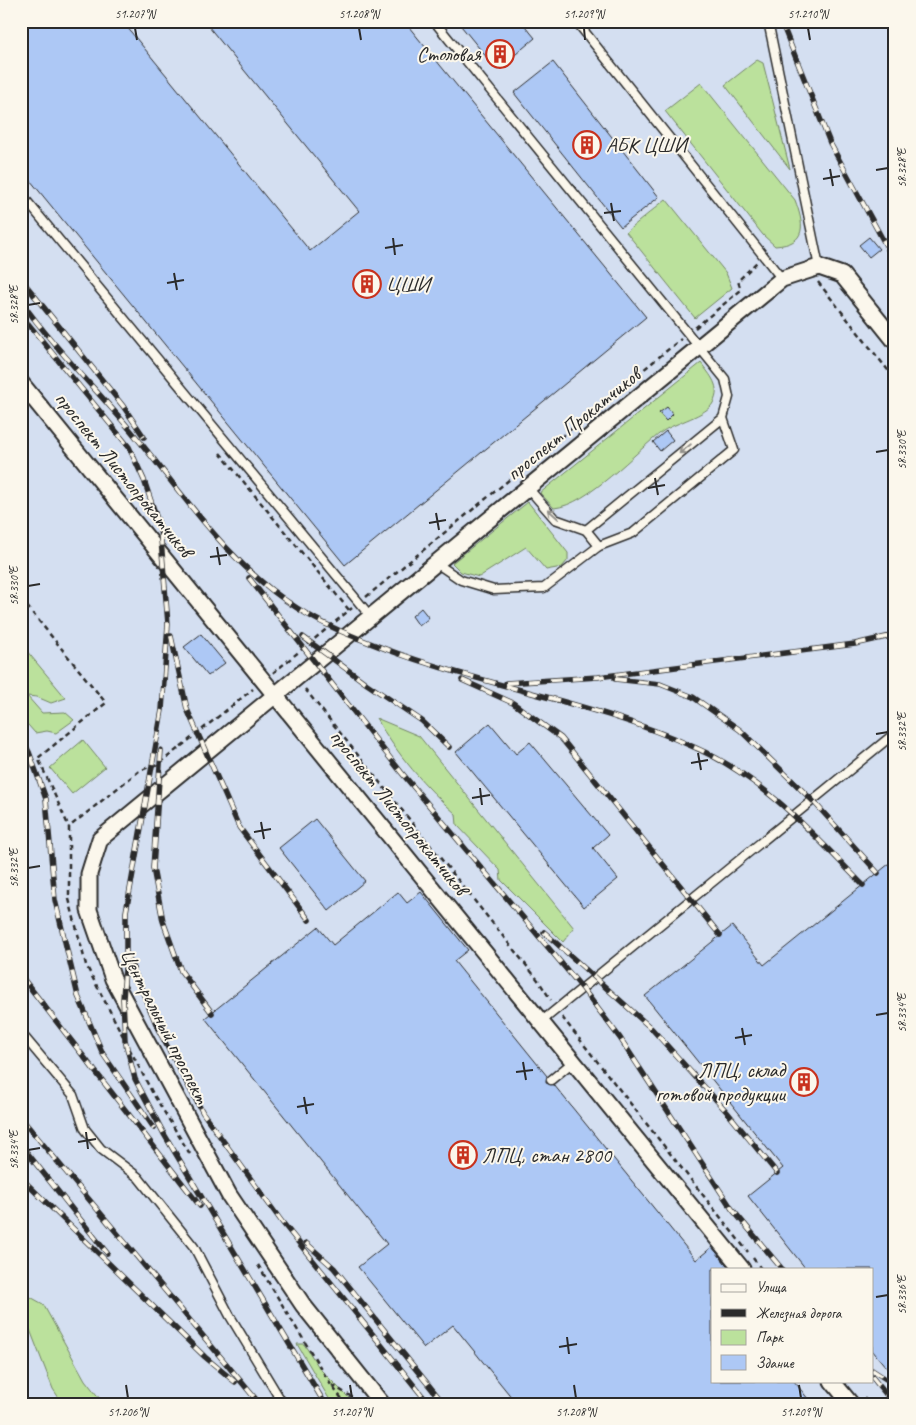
<svg xmlns="http://www.w3.org/2000/svg" width="916" height="1425" font-family="Caveat,sans-serif">
  <style>
    .built { fill: #d4dff1; fill-rule: evenodd }
    .green { fill: #bbe19c; stroke: #738664 }
    .building { fill: #adc8f5; stroke: #2b2b2b }
    .lines { fill: none; stroke-linecap: round; stroke-linejoin: round }
    .lane-casing { stroke: #2b2b2b; stroke-width: 11 }
    .street-casing { stroke: #2b2b2b; stroke-width: 19 }
    .path { stroke: #2b2b2b; stroke-width: 2.5; stroke-dasharray: 5 4; stroke-linecap: butt }
    .lane { stroke: #fbf7ec; stroke-width: 8 }
    .street { stroke: #fbf7ec; stroke-width: 15 }
    .rail-casing { stroke: #2b2b2b; stroke-width: 5.5 }
    .rail { stroke: #fbf7ec; stroke-width: 4; stroke-dasharray: 11; stroke-linecap: butt }
    .oneway { stroke: #93918c }
    .ticks { fill: none; stroke: #2b2b2b; stroke-width: 2 }
    .labels { text-anchor: middle; stroke-width: 4; stroke-linejoin: round; paint-order: stroke }
    .poi-label { font-size: 21px; fill: #2b2b2b; stroke: #fbf7ec; text-anchor: start }
    .street-label { font-size: 21px; fill: #2b2b2b; stroke: #fbf7ec }
    .neatline { fill: none; stroke: #2b2b2b; stroke-width: 2 }
    .ticks-label { font-size: 12px; text-anchor: middle; fill: #2b2b2b }
  </style>
  <rect width="100%" height="100%" fill="#e4e9ef"/>
  <filter id="ink" filterUnits="userSpaceOnUse"><feTurbulence type="fractalNoise" baseFrequency=".02" numOctaves="2"/><feDisplacementMap in="SourceGraphic" scale="10" xChannelSelector="R" yChannelSelector="G"/><feConvolveMatrix kernelMatrix="1 2 1 2 8 2 1 2 1" color-interpolation-filters="sRGB"/></filter>
  <g filter="url(#ink)">
    <path class="built" d="M21 21H895V1404H21ZM712 1269H872V1381H712Z"/>
    <g class="green">
      <path d="M757 60 763 63 790 169 725 85Z"/>
      <path d="M701 83 795 200C804 224 808 244 775 246L763 235 665 111Z"/>
      <path d="M666 199 726 273 732 288 695 318 626 232Z"/>
      <path d="M701 363C710 375 722 387 713 403 707 415 675 423 663 431 635 452 588 505 554 508L540 493Z"/>
      <path d="M528 502 568 553V560L562 567 546 570 526 547 479 577 461 572 452 563Z"/>
      <path d="M21 644 66 698 51 703 37 697 27 696 42 713 65 712 74 720 56 733 47 731 35 733 21 717Z"/>
      <path d="M376 718 419 736 574 928 563 942 501 880 500 870 457 825 456 814C426 788 396 753 376 718Z"/>
      <path d="M83 740 105 767 72 794 50 768Z"/>
      <path d="M25 1294 43 1304 85 1380 104 1404H63L53 1389 25 1317Z"/>
      <path d="M297 1344H304L320 1369 354 1403 334 1404 331 1402Z"/>
    </g>
    <g class="building">
      <path d="M21 21H122L310 251 359 211 204 21H404L646 317 345 565 21 169Z"/>
      <path d="M457 21H521L535 38 497 70Z"/>
      <path d="M553 62 659 197 621 227 514 93Z"/>
      <path d="M869 237 879 249 869 257 859 245Z"/>
      <path d="M667 407 673 414 666 421 659 413Z"/>
      <path d="M666 431 673 440 660 451 653 442Z"/>
      <path d="M421 608 429 618 419 626 412 616Z"/>
      <path d="M201 634 225 663 208 676 184 647Z"/>
      <path d="M490 723 516 754 530 742 608 835 593 848 618 879 584 907 456 752Z"/>
      <path d="M315 819 365 881 329 911 279 848Z"/>
      <path d="M895 859V1378L872 1350V1269H806L748 1196 783 1168 645 996 732 926 764 965Z"/>
      <path d="M398 892 407 903 421 892 468 950 454 961 547 1076 546 1083 554 1085 696 1260 712 1247 730 1269H712V1381H794L812 1404H517L453 1325 424 1348 358 1267 387 1244 205 1018 318 927 333 945Z"/>
    </g>
    <g class="lines">
      <defs>
        <g id="lane">
          <path d="M434 21 725 379 729 397 723 418 586 530"/>
          <path d="M576 21 782 279"/>
          <path d="M768 21 819 267"/>
          <path d="M21 194 371 617"/>
          <path d="M599 546 633 533 734 450 723 418"/>
          <path d="M436 563 461 580 494 590 544 588 599 546 586 530 555 519 528 488"/>
          <path d="M542 1021 895 733"/>
          <path d="M21 1033 73 1095 85 1129 101 1149 138 1177 194 1247 230 1316 283 1404"/>
          <path d="M551 1080 574 1061"/>
        </g>
        <g id="street">
          <path d="M21 383 742 1269"/>
          <path d="M832 1381 851 1404"/>
          <path d="M382 1404 303 1305 229 1195 113 979 89 910V874L100 839 782 279 819 267 842 275 895 341"/>
        </g>
      </defs>
      <use href="#lane" class="lane-casing"/>
      <use href="#street" class="street-casing"/>
      <g class="path">
        <path d="M818 282 895 379"/>
        <path d="M695 328 741 290 738 281 757 262"/>
        <path d="M220 453 349 610"/>
        <path d="M366 597 681 339"/>
        <path d="M21 599 106 703 38 758 69 827"/>
        <path d="M273 673 352 608"/>
        <path d="M305 689 538 980 551 1000"/>
        <path d="M562 1017 748 1252"/>
        <path d="M190 1154 152 1092 86 965 69 899V827L139 771 160 763 253 689"/>
        <path d="M753 1258 761 1269"/>
        <path d="M258 1265 331 1385 346 1404"/>
        <path d="M332 1385 362 1403"/>
        <path d="M864 1398 868 1404"/>
      </g>
      <use href="#lane" class="lane"/>
      <use href="#street" class="street"/>
      <defs>
        <g id="rail">
          <path d="M781 21 830 143 895 262"/>
          <path d="M21 279 123 406 144 437"/>
          <path d="M21 301C51 344 93 386 127 426 180 489 226 563 297 608 323 625 354 637 383 648 486 687 596 702 696 748 764 778 812 833 863 885"/>
          <path d="M21 315 129 447 144 480 160 528 168 624 162 710 126 912V952L159 1031 203 1113 282 1222 429 1404"/>
          <path d="M249 578 401 772 583 989 620 1038 732 1209 782 1269"/>
          <path d="M171 636 187 709 239 827 309 920"/>
          <path d="M303 637 367 684 422 721 449 747"/>
          <path d="M615 679 660 684 693 697 740 730 813 801 878 873"/>
          <path d="M462 680 513 703 561 738 720 935"/>
          <path d="M506 683 598 677 855 644 895 635"/>
          <path d="M21 737 29 752 46 799 55 900 78 996 103 1054 154 1128"/>
          <path d="M161 750 153 868 163 921 181 971 212 1013"/>
          <path d="M544 932 652 1029 727 1112 777 1173"/>
          <path d="M126 954 123 999 125 1040 135 1079 164 1134 325 1404"/>
          <path d="M21 976 200 1206"/>
          <path d="M21 1118 259 1403"/>
          <path d="M21 1145 107 1253"/>
          <path d="M21 1178 205 1357 235 1382"/>
          <path d="M306 1243 334 1268 444 1404"/>
          <path d="M872 1370 895 1385"/>
          <path d="M872 1377 894 1404"/>
        </g>
      </defs>
      <use href="#rail" class="rail-casing"/>
      <use href="#rail" class="rail"/>
    </g>
    <defs><path id="oneway-shaft" d="M-6 0H5M1.5-3L5.5 0L1.5 3" fill="none" stroke-width="1.6" stroke-linecap="round" stroke-linejoin="round" transform="scale(1.25)"/></defs>
    <g class="oneway">
      <use href="#oneway-shaft" transform="translate(685 449) rotate(141)"/>
      <use href="#oneway-shaft" transform="translate(553 514) rotate(-138)"/>
    </g>
  </g>
  <path class="ticks" d="M135 28 137 40M359 28 361 40M584 28 585 40M808 28 810 40M830 169 833 186M876 170 888 168M823 179 840 176M611 203 614 221M604 213 621 211M393 238 395 255M385 248 403 245M174 273 177 290M167 283 184 280M28 305 40 303M876 452 888 450M655 478 658 495M648 488 665 485M436 513 439 530M429 523 446 520M217 547 220 565M210 557 227 555M28 586 40 584M876 734 888 732M698 753 701 770M691 763 708 760M480 788 482 805M472 798 490 795M261 822 264 839M254 832 271 829M28 868 40 866M876 1015 888 1013M742 1028 745 1045M735 1038 752 1035M523 1062 526 1080M516 1072 533 1070M304 1097 307 1114M297 1107 314 1104M86 1132 88 1149M78 1142 96 1139M28 1150 40 1148M876 1297 888 1295M567 1337 569 1354M559 1347 577 1344M126 1385 128 1398M350 1385 352 1398M574 1385 576 1398M799 1385 801 1398"/>
  <defs>
    <symbol id="building-ring" viewBox="-11 -11 22 22"><circle r="9.5" fill="#fbf7ec" stroke="#c8321e" stroke-width="1.5"/><path d="M-4-6H4V6H1V3H-1V6H-4ZM-2.5-4.3h1.7v1.8h-1.7ZM.8-4.3h1.7v1.8H.8ZM-2.5-1h1.7V.8h-1.7ZM.8-1h1.7V.8H.8Z" fill="#c8321e"/></symbol>
  </defs>
  <g fill-rule="evenodd">
    <use href="#building-ring" x="484" y="38" width="32" height="32"/>
    <use href="#building-ring" x="571" y="129" width="32" height="32"/>
    <use href="#building-ring" x="351" y="268" width="32" height="32"/>
    <use href="#building-ring" x="788" y="1066" width="32" height="32"/>
    <use href="#building-ring" x="447" y="1139" width="32" height="32"/>
  </g>
  <g class="labels">
    <g class="poi-label">
      <text x="481" y="61" text-anchor="end">Столовая</text>
      <text x="606" y="152">АБК ЦШИ</text>
      <text x="386" y="291">ЦШИ</text>
      <text x="785" y="1077" text-anchor="end">ЛПЦ, склад<tspan x="785" dy="24">готовой продукции</tspan></text>
      <text x="482" y="1162">ЛПЦ, стан 2800</text>
    </g>
    <g class="street-label">
      <text transform="translate(573 424) rotate(-39)" y="7">проспект Прокатчиков</text>
      <text transform="translate(124 474) rotate(51)" y="7">проспект Листопрокатчиков</text>
      <text transform="translate(399 812) rotate(51)" y="7">проспект Листопрокатчиков</text>
      <text transform="translate(165 1026) rotate(63)" y="7">Центральный проспект</text>
    </g>
  </g>
  <rect width="916" height="1425" fill="none" stroke="#fbf7ec" stroke-width="55"/>
  <rect x="711" y="1268" width="162" height="115" fill="#fbf7ec" stroke="#a8a59f"/>
  <rect x="721" y="1284" width="25" height="8" fill="#fbf7ec" stroke="#a8a59f"/>
  <text x="756" y="1292" font-size="15" fill="#2b2b2b">Улица</text>
  <rect x="721" y="1309" width="25" height="8" fill="#2b2b2b" stroke="#a8a59f"/>
  <text x="756" y="1318" font-size="15" fill="#2b2b2b">Железная дорога</text>
  <rect x="721" y="1330" width="25" height="15" fill="#bbe19c" stroke="#a8a59f"/>
  <text x="756" y="1342" font-size="15" fill="#2b2b2b">Парк</text>
  <rect x="721" y="1355" width="25" height="15" fill="#adc8f5" stroke="#a8a59f"/>
  <text x="756" y="1368" font-size="15" fill="#2b2b2b">Здание</text>
  <rect x="28" y="28" width="860" height="1370" class="neatline"/>
  <g class="ticks-label">
    <text x="135" y="18">51.207°N</text>
    <text x="359" y="18">51.208°N</text>
    <text x="584" y="18">51.209°N</text>
    <text x="808" y="18">51.210°N</text>
    <text transform="translate(902 168) rotate(-90)" y="4">58.328°E</text>
    <text transform="translate(14 305) rotate(-90)" y="4">58.328°E</text>
    <text transform="translate(902 450) rotate(-90)" y="4">58.330°E</text>
    <text transform="translate(14 586) rotate(-90)" y="4">58.330°E</text>
    <text transform="translate(902 732) rotate(-90)" y="4">58.332°E</text>
    <text transform="translate(14 868) rotate(-90)" y="4">58.332°E</text>
    <text transform="translate(902 1013) rotate(-90)" y="4">58.334°E</text>
    <text transform="translate(14 1150) rotate(-90)" y="4">58.334°E</text>
    <text transform="translate(902 1295) rotate(-90)" y="4">58.336°E</text>
    <text x="128" y="1416">51.206°N</text>
    <text x="352" y="1416">51.207°N</text>
    <text x="576" y="1416">51.208°N</text>
    <text x="801" y="1416">51.209°N</text>
  </g>
</svg>
